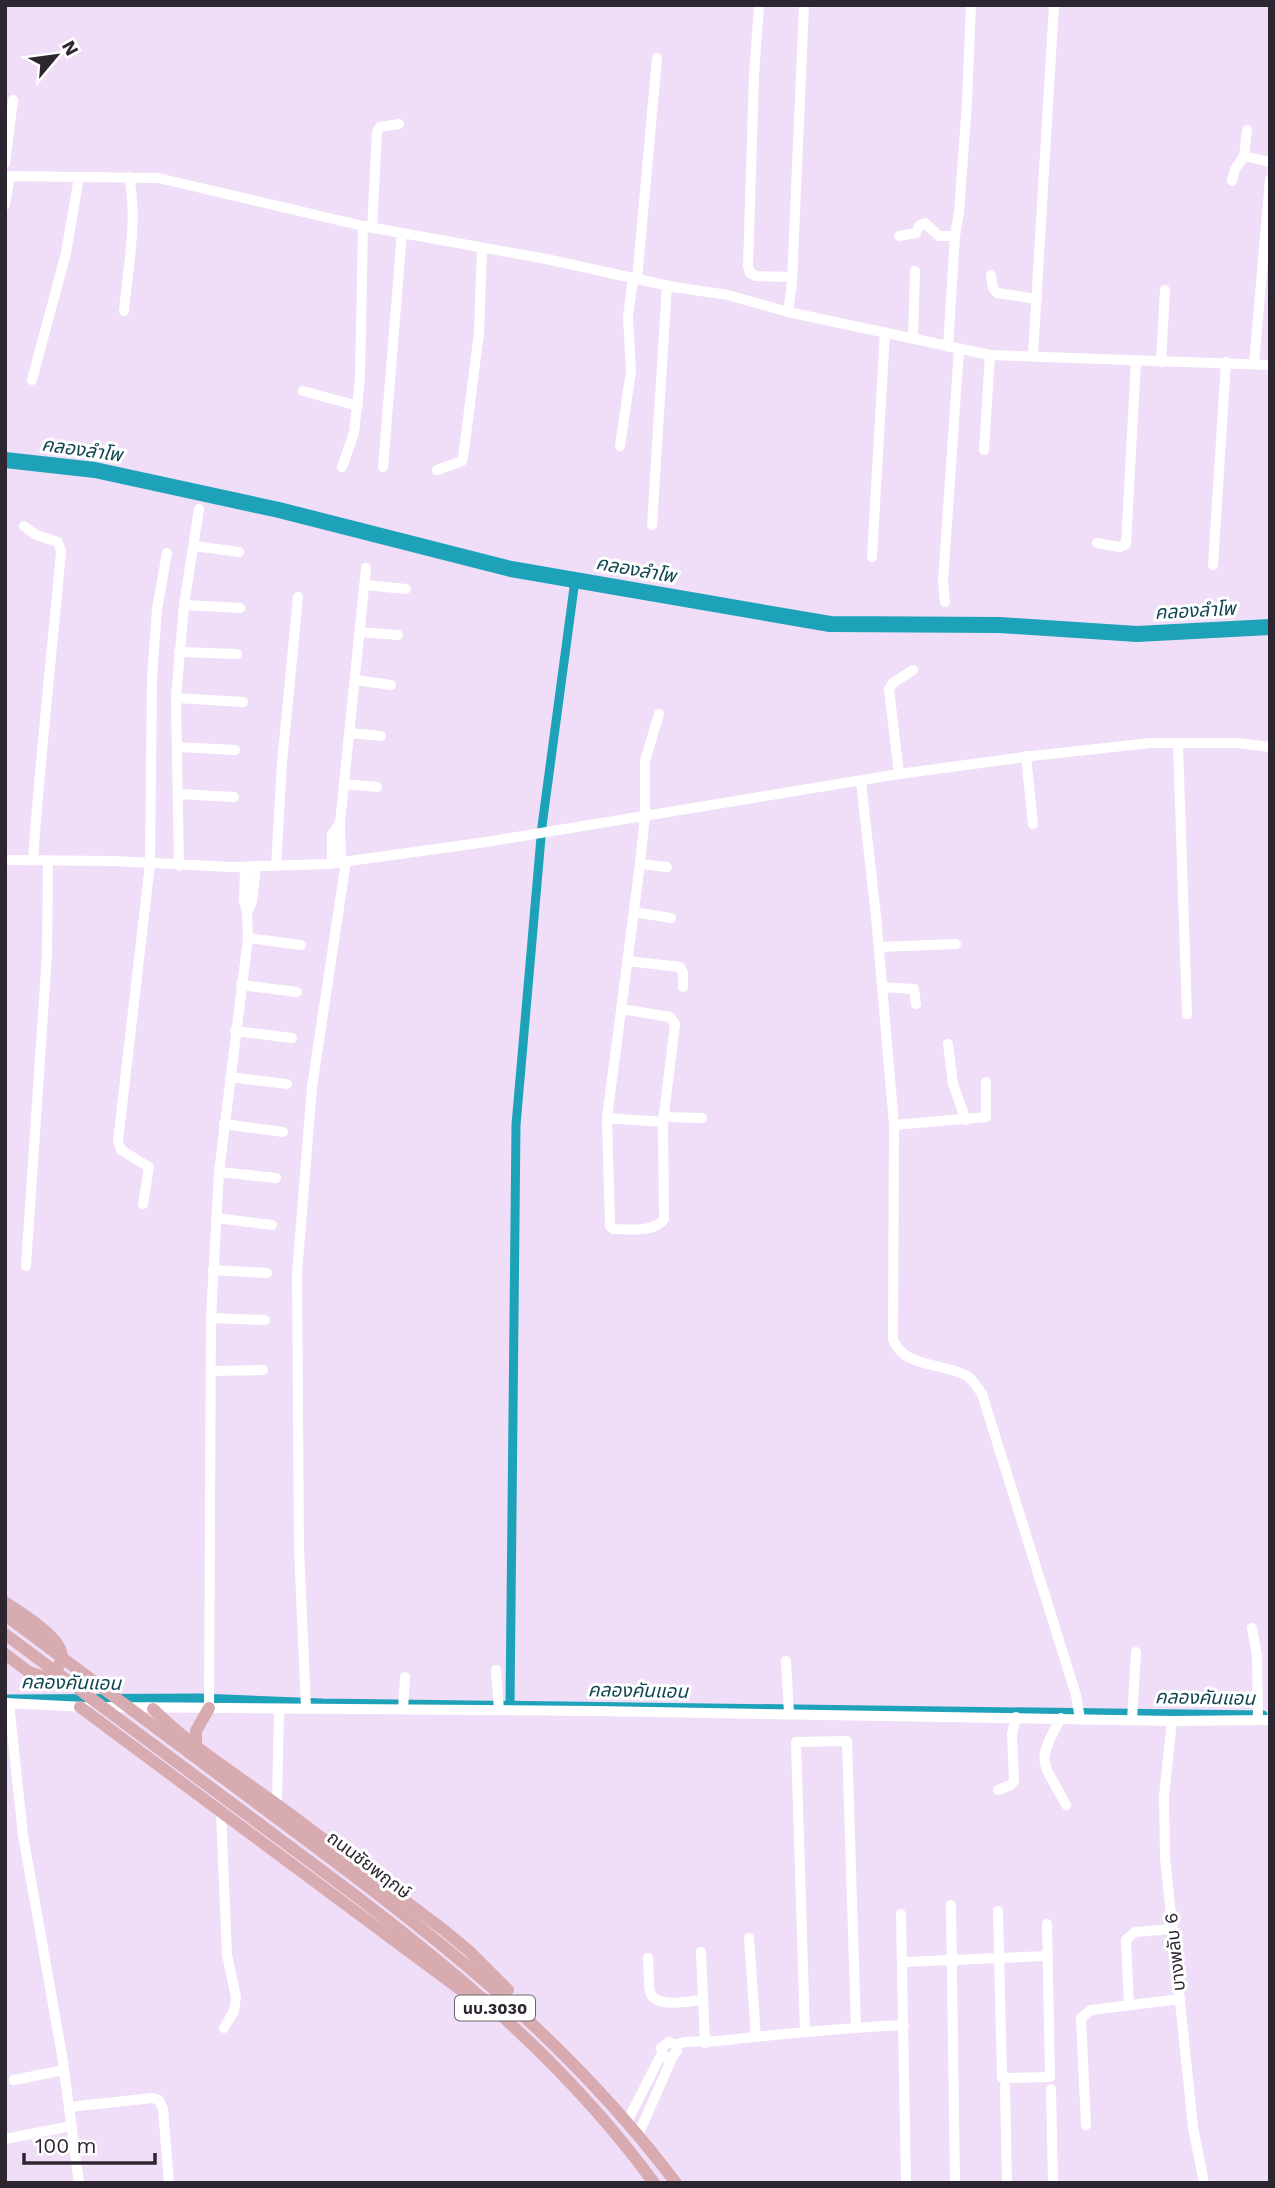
<svg xmlns="http://www.w3.org/2000/svg" width="1275" height="2188" font-family="'Work Sans','Noto Sans Thai',sans-serif">
  <style>
    .lines { fill: none; stroke-linecap: round; stroke-linejoin: round }
    .canal { stroke: #1ea2ba; stroke-width: 9 }
    .river { stroke: #1ea2ba; stroke-width: 16 }
    .minor { stroke: #fff; stroke-width: 10 }
    .major { stroke: #d8abb0; stroke-width: 12 }
    .labels { text-anchor: middle; stroke-width: 6; stroke-linejoin: round; paint-order: stroke }
    .shield { fill: #fff; stroke: #6c676e; stroke-width: 2 }
    .shield-label { font-size: 16px; font-weight: bold; fill: #2d2630 }
    .street-label { font-size: 18px; fill: #2d2630; stroke: #fff }
    .water-label { font-size: 19px; font-style: italic; fill: #114650; stroke: #fff }
  </style>
  <rect width="100%" height="100%" fill="#f0ddf7"/>
  <g class="lines">
    <g class="canal">
      <path d="M5 1699 200 1698 322 1703 1263 1715"/>
      <path d="M510 1705 516 1125 542 826 575 580"/>
    </g>
    <path class="river" d="M5 460 95 470 279 510 511 569 830 624 1000 625 1137 634 1270 627"/>
    <g class="minor">
      <path d="M759 5 754 76 748 266 750 273 756 276 792 277"/>
      <path d="M1247 130 1244 156 1270 162"/>
      <path d="M5 163 13 100"/>
      <path d="M5 176 158 178 363 226 546 259 674 287 728 295 788 312 990 355 1270 365"/>
      <path d="M1232 181 1235 169 1244 156"/>
      <path d="M5 205 10 176"/>
      <path d="M372 228 377 132 380 127 399 124"/>
      <path d="M899 236 916 233 919 226 925 223 939 236H955"/>
      <path d="M991 275 993 288 997 293 1037 299"/>
      <path d="M637 279 657 58"/>
      <path d="M124 311C128 266 138 220 129 177"/>
      <path d="M788 312 792 283 804 5"/>
      <path d="M913 339 915 271"/>
      <path d="M948 347 955 236 959 212 967 103 971 5"/>
      <path d="M1033 355 1054 5"/>
      <path d="M1161 362 1165 290"/>
      <path d="M1254 364 1270 179"/>
      <path d="M32 380 66 253 79 177"/>
      <path d="M303 391 358 406"/>
      <path d="M620 446 631 371 628 317 633 278"/>
      <path d="M984 450 990 355"/>
      <path d="M342 467 354 433 360 378 363 226"/>
      <path d="M383 467 402 233"/>
      <path d="M437 470 462 461 463 458 479 333 482 248"/>
      <path d="M652 525 667 285"/>
      <path d="M24 526 36 535 58 542 61 551C52 654 40 757 33 860"/>
      <path d="M1097 543 1120 547 1126 544 1136 361"/>
      <path d="M194 546 239 552"/>
      <path d="M872 557 885 332"/>
      <path d="M1213 565 1226 362"/>
      <path d="M365 585 406 589"/>
      <path d="M945 602 943 582 959 349"/>
      <path d="M184 605 240 608"/>
      <path d="M360 632 398 635"/>
      <path d="M179 652 237 654"/>
      <path d="M355 680 391 685"/>
      <path d="M176 698 243 702"/>
      <path d="M350 733 381 736"/>
      <path d="M1178 744 1187 1014"/>
      <path d="M177 747 235 750"/>
      <path d="M1026 756 1033 824"/>
      <path d="M899 774 889 689 893 683 913 670"/>
      <path d="M861 782 876 916 894 1125 893 1339C904 1369 943 1362 967 1376 973 1380 978 1388 982 1394L1076 1695 1080 1719"/>
      <path d="M344 784 377 787"/>
      <path d="M178 794 234 797"/>
      <path d="M340 823 366 568"/>
      <path d="M5 860 113 861 231 867 328 864 486 842 899 774 1032 756 1150 743H1237L1270 747"/>
      <path d="M332 863V834L340 823 341 862"/>
      <path d="M640 864 667 867"/>
      <path d="M179 866 176 698 184 605 199 509"/>
      <path d="M276 866 282 763 298 597"/>
      <path d="M245 867 244 901 247 912 252 902 256 866"/>
      <path d="M634 912 671 918"/>
      <path d="M248 938 301 945"/>
      <path d="M879 947 956 944"/>
      <path d="M628 961 680 967 683 973V987"/>
      <path d="M241 985 297 992"/>
      <path d="M882 987 914 989 916 1004"/>
      <path d="M621 1009 670 1017 675 1024 663 1122 664 1219C655 1233 628 1229 613 1229L610 1226 607 1118 640 864 645 816V761L659 714"/>
      <path d="M235 1031 292 1038"/>
      <path d="M948 1044 953 1084 966 1120"/>
      <path d="M230 1077 287 1084"/>
      <path d="M664 1117 702 1118"/>
      <path d="M607 1118 663 1122"/>
      <path d="M224 1124 283 1132"/>
      <path d="M894 1125 986 1117V1082"/>
      <path d="M219 1172 276 1178"/>
      <path d="M143 1204 149 1167 121 1150 118 1141 150 864 152 677 157 609 167 553"/>
      <path d="M216 1218 272 1225"/>
      <path d="M26 1266 47 955 48 860"/>
      <path d="M213 1270 267 1273"/>
      <path d="M211 1318 265 1320"/>
      <path d="M211 1371 263 1370"/>
      <path d="M1252 1628 1257 1656 1258 1720"/>
      <path d="M786 1661 789 1713"/>
      <path d="M496 1670 499 1710"/>
      <path d="M5 1703 85 1707"/>
      <path d="M9 1703 23 1835 62 2055 79 2183"/>
      <path d="M104 1707 595 1711 1172 1721 1270 1720"/>
      <path d="M209 1708 211 1318 219 1172 248 938 247 912"/>
      <path d="M306 1708 299 1548 297 1274 312 1087 346 861"/>
      <path d="M403 1709 405 1677"/>
      <path d="M1061 1718C1034 1766 1043 1760 1066 1805"/>
      <path d="M1132 1720 1136 1652"/>
      <path d="M1172 1721 1164 1796 1165 1857 1193 2127 1204 2183"/>
      <path d="M998 1790 1011 1785 1014 1781 1012 1734 1016 1717"/>
      <path d="M277 1804 279 1709"/>
      <path d="M221 1812 227 1955 236 1997 234 2011 224 2028"/>
      <path d="M951 1905 955 2183"/>
      <path d="M998 1911 1002 2078 1050 2077 1047 1924"/>
      <path d="M901 1914 906 2183"/>
      <path d="M749 1938 756 2037"/>
      <path d="M701 1952 705 2043"/>
      <path d="M648 1958C649 1968 648 1982 650 1992 655 2009 689 2001 702 2000"/>
      <path d="M902 1962 1047 1956"/>
      <path d="M1129 2005 1126 1940 1135 1932 1172 1929"/>
      <path d="M805 2032 796 1742 847 1741 856 2028"/>
      <path d="M675 2045 677 2051 673 2056 668 2058 663 2055 661 2048 669 2042 675 2045C687 2039 705 2043 718 2041 780 2034 842 2028 904 2025"/>
      <path d="M14 2080 64 2070"/>
      <path d="M1005 2086 1007 2183"/>
      <path d="M1051 2089 1053 2183"/>
      <path d="M69 2107 153 2098 159 2100 163 2109 169 2183"/>
      <path d="M627 2122 662 2053"/>
      <path d="M1086 2125 1081 2018 1091 2010 1180 1999"/>
      <path d="M638 2135 673 2056"/>
      <path d="M5 2139 72 2126"/>
    </g>
    <g class="major">
      <path d="M5 1602C27 1618 94 1654 43 1677L29 1672 5 1654"/>
      <path d="M5 1615C96 1683 187 1751 278 1819 427 1930 562 2032 676 2183"/>
      <path d="M5 1634C97 1703 189 1771 281 1840 419 1942 552 2043 654 2183"/>
      <path d="M80 1707 473 1999"/>
      <path d="M153 1709C191 1747 236 1774 279 1806 335 1847 390 1890 445 1931L469 1951 508 1990"/>
      <path d="M196 1748V1731L209 1708"/>
    </g>
  </g>
  <g class="labels">
    <rect class="shield" x="455" y="1995.5" width="80" height="25" rx="5"/>
    <g class="shield-label">
      <text x="495" y="2014">นบ.3030</text>
    </g>
    <g class="street-label">
      <text transform="translate(369 1865) rotate(37)" y="6">ถนนชัยพฤกษ์</text>
      <text transform="translate(1175 1952) rotate(-96)" y="6">บางพลับ 6</text>
    </g>
    <g class="water-label">
      <text transform="translate(82 449) rotate(8)" y="7">คลองลำโพ</text>
      <text transform="translate(636 569) rotate(10)" y="7">คลองลำโพ</text>
      <text transform="translate(1195 610) rotate(-3)" y="7">คลองลำโพ</text>
      <text transform="translate(71 1682) rotate(1)" y="7">คลองคันแอน</text>
      <text transform="translate(638 1690) rotate(1)" y="7">คลองคันแอน</text>
      <text transform="translate(1205 1697) rotate(1)" y="7">คลองคันแอน</text>
    </g>
  </g>
  <rect width="1275" height="2188" fill="none" stroke="#2d2630" stroke-width="14"/>
  <g transform="translate(56 56) rotate(61)" stroke="#ffffff" stroke-width="5" paint-order="stroke">
  <path d="M0-5L12 26L0 18L-12 26Z" fill="#2d2630"/>
  <text y="-10" font-size="19" font-weight="bold" text-anchor="middle" fill="#2d2630">N</text>
  </g>
  <path d="M24 2153v10h131v-10" fill="none" stroke="#2d2630" stroke-width="3.5"/>
  <text x="35" y="2153" font-size="21" fill="#2d2630" stroke="#ffffff" stroke-width="5" paint-order="stroke">100 m</text>
</svg>
